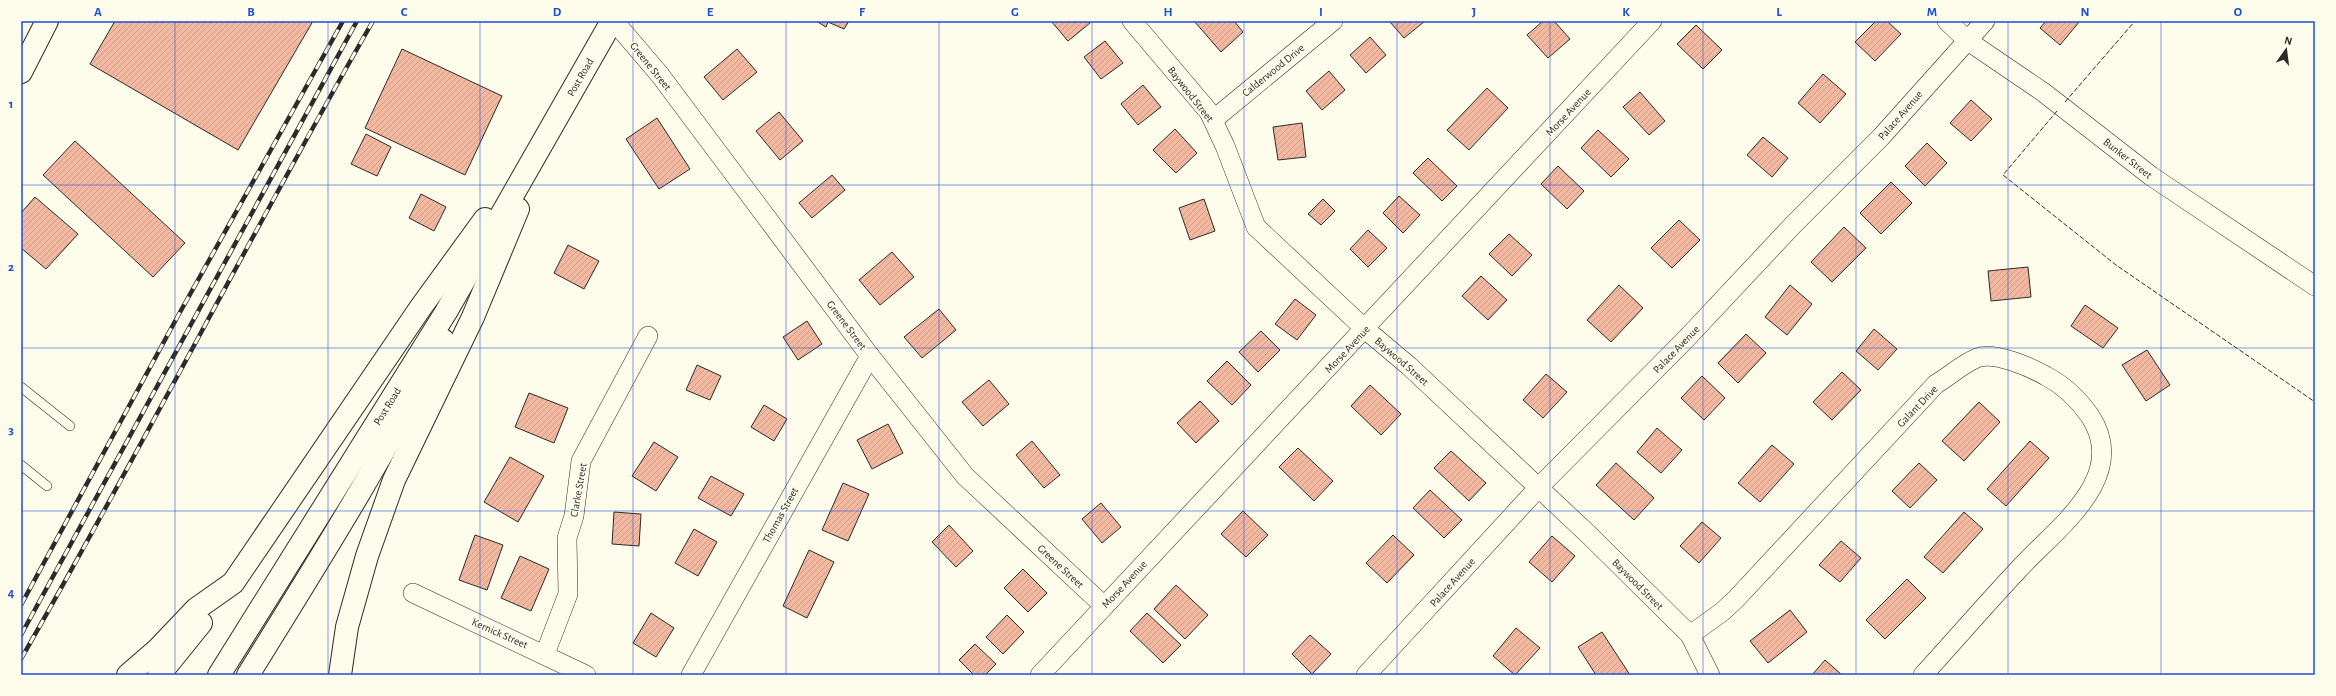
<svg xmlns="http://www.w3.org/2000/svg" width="2336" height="696" font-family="'Alegreya Sans',sans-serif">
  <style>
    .building { fill: url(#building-hatch); stroke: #2b2b2b }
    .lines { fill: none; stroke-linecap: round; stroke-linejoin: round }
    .lane-casing { stroke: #2b2b2b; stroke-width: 10 }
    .street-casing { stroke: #2b2b2b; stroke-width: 20 }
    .secondary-casing { stroke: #2b2b2b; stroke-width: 24 }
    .primary-casing { stroke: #2b2b2b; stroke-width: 24 }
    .lane { stroke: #fdfbea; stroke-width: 9 }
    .street { stroke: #fdfbea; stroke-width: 19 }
    .secondary { stroke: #fdfbea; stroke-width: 22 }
    .primary { stroke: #fdfbea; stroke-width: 22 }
    .rail-casing { stroke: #2b2b2b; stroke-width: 4.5 }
    .rail { stroke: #fdfbea; stroke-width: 3; stroke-dasharray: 9; stroke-linecap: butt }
    .fence { stroke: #2b2b2b; stroke-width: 1; stroke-dasharray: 5 2; stroke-linecap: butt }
    .power { stroke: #c62828; stroke-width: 1; stroke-dasharray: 14 3 2 3; stroke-linecap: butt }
    .grid { fill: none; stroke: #1d4ed8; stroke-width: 1; stroke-opacity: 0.55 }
    .labels { text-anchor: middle; stroke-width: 3; stroke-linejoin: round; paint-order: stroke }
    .street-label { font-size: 11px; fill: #2b2b2b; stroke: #fdfbea }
    .neatline { fill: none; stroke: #1d4ed8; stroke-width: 1.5 }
    .grid-label { font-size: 13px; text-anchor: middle; font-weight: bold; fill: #1d4ed8 }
  </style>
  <defs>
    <pattern id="building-hatch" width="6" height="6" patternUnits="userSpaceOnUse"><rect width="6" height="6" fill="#f2b8a0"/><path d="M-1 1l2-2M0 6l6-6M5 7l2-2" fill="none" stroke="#d09e8a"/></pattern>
  </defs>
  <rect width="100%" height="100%" fill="#fdfbea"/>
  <g class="building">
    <path d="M115 21H313L238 150 90 64Z"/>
    <path d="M816 21H849L844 29 828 22 826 27Z"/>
    <path d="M1051 21H1088L1090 23 1068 41Z"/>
    <path d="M1194 21H1234L1243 32 1221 52Z"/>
    <path d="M1392 21H1425L1404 38 1390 22Z"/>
    <path d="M1543 21H1554L1570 39 1548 58 1527 35Z"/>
    <path d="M1876 21H1887L1901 34 1875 61 1855 42Z"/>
    <path d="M2046 21H2080L2060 45 2040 28Z"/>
    <path d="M1696 25 1722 50 1703 69 1677 44Z"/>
    <path d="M1370 37 1386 55 1366 73 1350 55Z"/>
    <path d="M1105 41 1123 63 1101 79 1084 57Z"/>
    <path d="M402 49 502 96 465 175 365 128Z"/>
    <path d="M737 49 757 72 723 100 704 77Z"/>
    <path d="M1329 71 1345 90 1322 110 1306 91Z"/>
    <path d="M1823 74 1846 94 1820 123 1798 103Z"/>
    <path d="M1143 85 1161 107 1138 125 1121 104Z"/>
    <path d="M1487 88 1508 108 1469 150 1447 130Z"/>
    <path d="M1640 92 1665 121 1649 135 1623 107Z"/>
    <path d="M1971 100 1992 119 1971 141 1950 123Z"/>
    <path d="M779 112 803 141 780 160 756 131Z"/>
    <path d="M657 118 690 169 659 189 626 139Z"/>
    <path d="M1302 123 1306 157 1278 160 1273 127Z"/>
    <path d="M1175 129 1197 153 1176 173 1153 150Z"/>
    <path d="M1598 130 1629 159 1611 177 1581 148Z"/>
    <path d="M366 134 391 147 377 176 351 164Z"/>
    <path d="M1763 137 1788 158 1772 177 1747 155Z"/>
    <path d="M75 141 185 243 153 277 43 175Z"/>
    <path d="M1927 143 1947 163 1925 186 1905 166Z"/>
    <path d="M1428 158 1457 186 1442 201 1413 173Z"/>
    <path d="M1558 166 1584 191 1567 209 1541 184Z"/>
    <path d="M832 175 845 190 812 218 799 203Z"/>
    <path d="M1891 182 1912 203 1881 234 1860 213Z"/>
    <path d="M421 194 446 207 434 231 409 218Z"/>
    <path d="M1399 196 1420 215 1403 233 1383 213Z"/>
    <path d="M35 197 78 234 46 269 21 248V213Z"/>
    <path d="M1204 199 1215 231 1190 240 1179 208Z"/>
    <path d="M1323 199 1335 211 1321 225 1308 214Z"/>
    <path d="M1679 220 1700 240 1672 268 1651 248Z"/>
    <path d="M1844 227 1866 248 1832 282 1811 262Z"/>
    <path d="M1368 230 1387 248 1368 267 1350 249Z"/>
    <path d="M1509 234 1532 255 1512 276 1489 254Z"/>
    <path d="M568 245 599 261 584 289 554 273Z"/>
    <path d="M892 252 914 277 880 305 859 280Z"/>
    <path d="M2028 267 2031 297 1991 301 1988 271Z"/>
    <path d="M1481 276 1507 300 1488 320 1462 296Z"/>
    <path d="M1619 285 1643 308 1611 342 1587 320Z"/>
    <path d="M1790 285 1812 304 1787 335 1765 317Z"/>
    <path d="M1295 299 1316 315 1297 340 1275 324Z"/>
    <path d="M2085 305 2118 328 2103 348 2071 326Z"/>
    <path d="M939 309 956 330 922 358 904 337Z"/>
    <path d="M807 321 822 344 798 360 783 337Z"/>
    <path d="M1874 329 1897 349 1878 370 1856 351Z"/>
    <path d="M1261 331 1280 350 1258 372 1239 352Z"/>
    <path d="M1746 334 1766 353 1738 383 1718 363Z"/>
    <path d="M2147 350 2170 385 2146 401 2122 365Z"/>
    <path d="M1227 361 1251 385 1232 405 1207 381Z"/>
    <path d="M697 365 721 376 710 400 686 390Z"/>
    <path d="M1842 372 1861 390 1832 420 1813 402Z"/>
    <path d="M1546 374 1567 392 1543 418 1523 400Z"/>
    <path d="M1702 376 1725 398 1704 420 1681 398Z"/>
    <path d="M989 380 1009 404 983 426 962 402Z"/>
    <path d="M1370 385 1401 414 1381 435 1351 406Z"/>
    <path d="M529 393 568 408 554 443 515 427Z"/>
    <path d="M1200 401 1219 421 1196 443 1177 423Z"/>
    <path d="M1979 402 2000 422 1964 461 1942 441Z"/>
    <path d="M764 405 787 419 774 441 751 427Z"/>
    <path d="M888 424 903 453 872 469 857 440Z"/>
    <path d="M1657 428 1682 450 1661 473 1637 452Z"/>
    <path d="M1032 441 1060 475 1044 488 1016 455Z"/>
    <path d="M2030 441 2049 458 2006 506 1987 489Z"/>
    <path d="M654 442 678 457 656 491 632 476Z"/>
    <path d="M1772 445 1794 464 1760 502 1738 483Z"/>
    <path d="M1298 448 1333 481 1314 501 1279 467Z"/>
    <path d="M1451 451 1486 483 1469 501 1434 468Z"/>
    <path d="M510 457 544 476 518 522 484 502Z"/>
    <path d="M1616 463 1654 498 1634 520 1596 485Z"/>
    <path d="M1919 463 1937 480 1910 508 1892 491Z"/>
    <path d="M711 476 744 494 731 516 698 498Z"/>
    <path d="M843 483 869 494 848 541 822 530Z"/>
    <path d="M1430 490 1462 520 1444 538 1413 508Z"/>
    <path d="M1101 503 1121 527 1102 543 1082 519Z"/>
    <path d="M1243 511 1268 535 1246 557 1221 534Z"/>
    <path d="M614 512 641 514 639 546 612 544Z"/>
    <path d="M1964 512 1983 529 1943 573 1924 557Z"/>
    <path d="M1702 522 1721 538 1699 563 1680 546Z"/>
    <path d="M949 525 973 551 956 567 932 542Z"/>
    <path d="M694 529 717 542 698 576 675 563Z"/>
    <path d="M475 535 503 545 487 590 459 580Z"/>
    <path d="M1393 535 1414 555 1387 583 1366 563Z"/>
    <path d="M1552 536 1575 556 1552 582 1529 562Z"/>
    <path d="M1841 541 1861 558 1840 582 1819 565Z"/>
    <path d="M809 550 834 562 807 618 783 606Z"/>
    <path d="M520 556 549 569 531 611 501 598Z"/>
    <path d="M1023 569 1047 593 1028 612 1004 588Z"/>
    <path d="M1907 579 1926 598 1885 639 1866 620Z"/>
    <path d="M1176 585 1208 615 1185 639 1154 609Z"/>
    <path d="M1790 610 1807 632 1768 663 1750 641Z"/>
    <path d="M651 613 674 628 656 657 633 643Z"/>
    <path d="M1147 613 1181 645 1163 663 1130 631Z"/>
    <path d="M1007 615 1024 632 1003 654 986 637Z"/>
    <path d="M1516 628 1540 648 1515 675 1493 656Z"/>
    <path d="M1602 632 1630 675H1596L1578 647Z"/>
    <path d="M1310 635 1331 654 1312 674 1292 654Z"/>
    <path d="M975 644 996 664 985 675H974L959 660Z"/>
    <path d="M1825 660 1842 675H1812Z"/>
  </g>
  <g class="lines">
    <defs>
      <g id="lane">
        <path d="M21 387 70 426"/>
        <path d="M21 465 47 486"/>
      </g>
      <g id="street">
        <path d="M614 21 660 75 870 356 965 476 1104 606"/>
        <path d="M1132 21 1209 112 1225 146 1256 227 1365 329 1409 366 1588 534 1690 635 1710 675"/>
        <path d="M1947 21 1968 41 2043 92 2151 176 2315 286"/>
        <path d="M1213 120 1333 21"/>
        <path d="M413 593 586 675"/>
        <path d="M1690 635 1722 612 1736 599 1936 384C1950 376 1962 364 1977 358 1994 351 2030 367 2046 376 2063 385 2079 400 2090 416 2131 478 2055 529 2018 570 1986 604 1955 640 1923 675"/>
        <path d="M545 654 568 594 567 538 574 516 581 461 648 336"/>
        <path d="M691 675 870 356"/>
        <path d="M1040 675 1652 21"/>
        <path d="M1366 675 1539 487 1685 340 1792 226 1881 137 1985 21"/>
      </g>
      <path id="secondary" d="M21 72 47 21"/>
      <g id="primary">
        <path d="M128 675 158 649 196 609 233 583 421 307 485 219"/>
        <path d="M159 675 201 623"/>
        <path d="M219 675 446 312 612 21"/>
        <path d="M248 675C316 565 385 456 443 340"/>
        <path d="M340 675 347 627 367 556 394 480 473 317 518 209"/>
      </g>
    </defs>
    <use href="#lane" class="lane-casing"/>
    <use href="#street" class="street-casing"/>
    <use href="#secondary" class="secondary-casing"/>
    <use href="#primary" class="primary-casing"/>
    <use href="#lane" class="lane"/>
    <use href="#street" class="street"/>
    <use href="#secondary" class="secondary"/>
    <use href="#primary" class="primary"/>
    <defs>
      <g id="rail">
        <path d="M21 605 179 314 343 21"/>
        <path d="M21 635 357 21"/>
        <path d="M21 659C142 448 252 232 373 21"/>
      </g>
    </defs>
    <use href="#rail" class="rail-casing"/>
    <use href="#rail" class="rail"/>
    <g class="fence">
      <path d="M2065 102 2135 21"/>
      <path d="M2057 111 2003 175 2116 265 2315 402"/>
    </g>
    <path class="power" d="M21 23 22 21"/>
  </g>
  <path class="grid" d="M175 21V675M328 21V675M480 21V675M633 21V675M786 21V675M939 21V675M1092 21V675M1244 21V675M1397 21V675M1550 21V675M1703 21V675M1856 21V675M2008 21V675M2161 21V675M21 185H2315M21 348H2315M21 511H2315"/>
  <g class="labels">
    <g class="street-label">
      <text transform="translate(651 66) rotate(51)" y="4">Greene Street</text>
      <text transform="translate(1273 70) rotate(-39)" y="4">Calderwood Drive</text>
      <text transform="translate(580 77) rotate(-60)" y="4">Post Road</text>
      <text transform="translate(1191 94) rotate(52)" y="4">Baywood Street</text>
      <text transform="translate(1568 112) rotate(-47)" y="4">Morse Avenue</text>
      <text transform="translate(1900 115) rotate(-49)" y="4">Palace Avenue</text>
      <text transform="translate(2128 158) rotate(38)" y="4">Bunker Street</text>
      <text transform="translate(847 325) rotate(53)" y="4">Greene Street</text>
      <text transform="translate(1347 349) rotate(-47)" y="4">Morse Avenue</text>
      <text transform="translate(1676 349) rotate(-46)" y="4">Palace Avenue</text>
      <text transform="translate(1402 361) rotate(41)" y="4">Baywood Street</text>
      <text transform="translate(387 406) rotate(-58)" y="4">Post Road</text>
      <text transform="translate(1917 406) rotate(-46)" y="4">Galant Drive</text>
      <text transform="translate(578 490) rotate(-80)" y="4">Clarke Street</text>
      <text transform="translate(780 515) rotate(-61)" y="4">Thomas Street</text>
      <text transform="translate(1061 566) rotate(43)" y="4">Greene Street</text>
      <text transform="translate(1452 582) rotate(-48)" y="4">Palace Avenue</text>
      <text transform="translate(1124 584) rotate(-47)" y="4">Morse Avenue</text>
      <text transform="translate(1638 584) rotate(45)" y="4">Baywood Street</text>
      <text transform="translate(500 633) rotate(24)" y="4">Kernick Street</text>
    </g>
  </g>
  <rect width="2336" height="696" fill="none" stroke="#fdfbea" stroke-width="44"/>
  <g transform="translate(2286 50) rotate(14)" stroke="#fdfbea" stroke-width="3" paint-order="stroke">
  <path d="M0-3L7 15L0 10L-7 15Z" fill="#2b2b2b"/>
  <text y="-6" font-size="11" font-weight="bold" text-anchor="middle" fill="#2b2b2b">N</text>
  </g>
  <rect x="22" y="22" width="2292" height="652" class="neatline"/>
  <g class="grid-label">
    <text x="98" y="16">A</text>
    <text x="251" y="16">B</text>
    <text x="404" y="16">C</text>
    <text x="557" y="16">D</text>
    <text x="710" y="16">E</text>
    <text x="862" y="16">F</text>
    <text x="1015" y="16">G</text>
    <text x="1168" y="16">H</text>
    <text x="1321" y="16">I</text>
    <text x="1474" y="16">J</text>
    <text x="1626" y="16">K</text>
    <text x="1779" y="16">L</text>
    <text x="1932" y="16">M</text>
    <text x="2085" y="16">N</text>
    <text x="2238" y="16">O</text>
    <text x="11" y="108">1</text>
    <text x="11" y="271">2</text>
    <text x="11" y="434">3</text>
    <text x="11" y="597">4</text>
  </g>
</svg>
